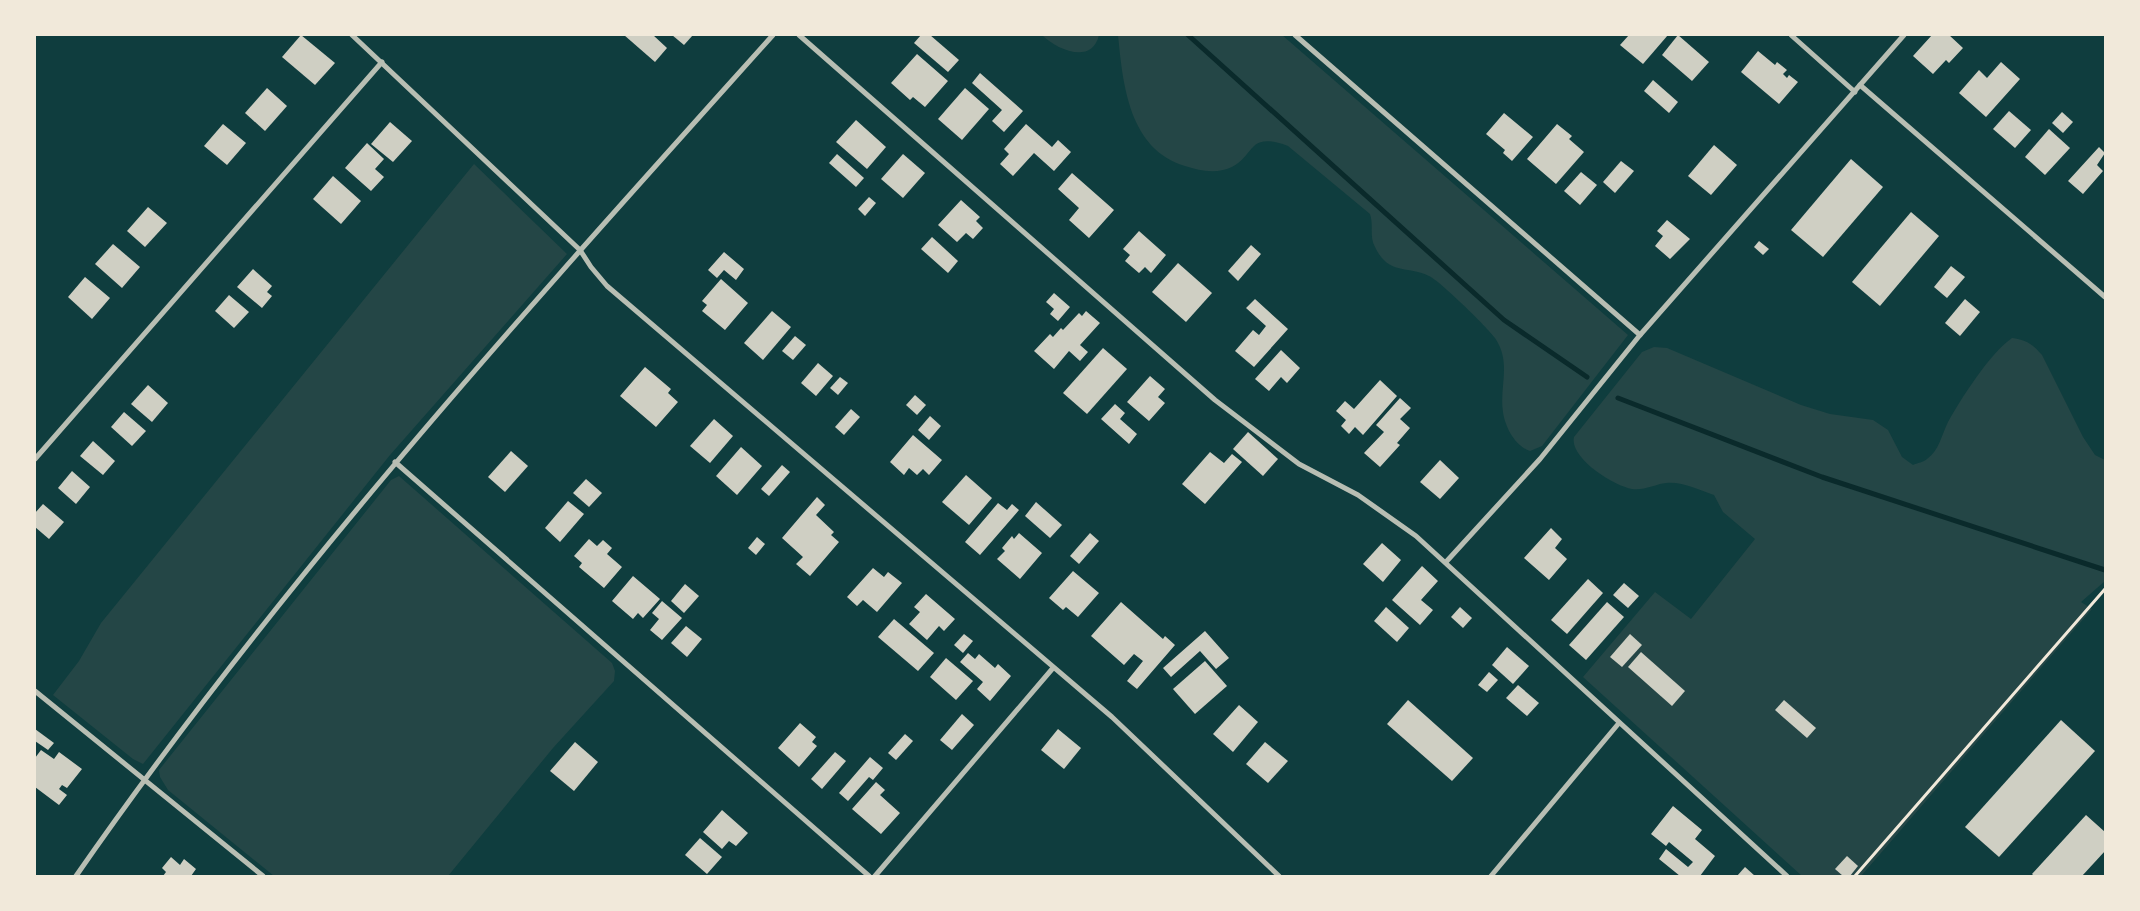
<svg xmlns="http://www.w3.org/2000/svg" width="2140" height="911" font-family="Overpass,sans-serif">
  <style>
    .green { fill: #244646 }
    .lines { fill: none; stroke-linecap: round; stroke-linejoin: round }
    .stream { stroke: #0a2a2b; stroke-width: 5 }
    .building { fill: #cfcfc3 }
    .path { stroke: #f1e9da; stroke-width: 3 }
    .minor { stroke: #b8beb3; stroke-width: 5 }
  </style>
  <rect width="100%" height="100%" fill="#0f3d3e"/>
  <g class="green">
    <path d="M1042 35H1099C1092 65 1057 50 1042 35Z"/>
    <path d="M1118 35H1282L1628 335 1542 446 1530 451C1515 446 1505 427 1503 412 1499 386 1512 363 1495 338 1488 328 1439 280 1429 276 1407 265 1389 276 1375 247 1369 236 1374 226 1370 214L1288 146C1243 129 1257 162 1223 170 1210 173 1198 170 1185 166 1129 149 1123 85 1118 35Z"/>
    <path d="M474 164 567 254 390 455 143 764 133 759 53 695 79 661 101 623Z"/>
    <path d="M2012 338C2026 340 2033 344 2042 355L2083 437 2095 455 2105 460V581L2081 602 2092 609 1861 876H1802L1583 677 1655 592 1691 619 1755 539 1723 512 1714 495C1700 490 1681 481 1666 483 1656 484 1643 491 1632 489 1614 486 1569 458 1574 437L1642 352 1654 347 1667 348 1801 405 1830 414 1873 420 1888 430 1902 457 1913 465C1917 463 1924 462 1927 459 1939 451 1942 434 1948 422 1961 399 1990 353 2012 338Z"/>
    <path d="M399 476 612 663 615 671 614 681 553 748 448 876H274L168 790 160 777 159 770 391 480Z"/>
  </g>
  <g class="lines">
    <g class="stream">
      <path d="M1188 35 1504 320 1587 377"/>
      <path d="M1618 398 1822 477 2105 570"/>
    </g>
  </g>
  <g class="building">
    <path d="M301 35 335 63 315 85 282 57Z"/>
    <path d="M624 35H653L667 48 655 62Z"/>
    <path d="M672 35H693L684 45Z"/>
    <path d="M921 35H930L959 60 948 72 914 43Z"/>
    <path d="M1629 35H1668L1643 64 1620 45Z"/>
    <path d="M1678 35 1709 62 1692 81 1662 55Z"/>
    <path d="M1932 35H1949L1963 48 1949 63 1946 60 1933 74 1913 56Z"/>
    <path d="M1758 51 1775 65 1777 62 1787 70 1783 74 1787 78 1789 75 1798 82 1779 104 1741 72Z"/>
    <path d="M917 54 948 81 925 107 913 97 910 100 891 83Z"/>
    <path d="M2001 62 2020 79 1986 117 1959 93 1979 70 1987 78Z"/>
    <path d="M980 73 1023 111 1004 132 992 121 1002 110 972 83Z"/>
    <path d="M1653 80 1678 102 1669 113 1644 91Z"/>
    <path d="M267 88 287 106 265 131 245 113Z"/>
    <path d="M965 88 989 109 962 140 938 119Z"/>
    <path d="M2009 111 2031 130 2015 148 1993 129Z"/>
    <path d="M2062 112 2073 122 2063 133 2052 123Z"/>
    <path d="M1504 113 1533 137 1512 161 1503 153 1505 150 1486 134Z"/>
    <path d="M856 120 886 147 867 169 836 142Z"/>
    <path d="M390 122 412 141 393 162 371 144Z"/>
    <path d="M223 124 246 143 227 165 204 146Z"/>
    <path d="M1026 124 1052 147 1058 140 1071 152 1054 171 1034 153 1013 176 1000 164 1009 154 1004 149Z"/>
    <path d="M1557 124 1572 136 1569 139 1584 152 1556 184 1527 159Z"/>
    <path d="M2049 129 2070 148 2045 175 2025 157Z"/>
    <path d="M367 143 384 159 375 169 384 177 371 191 345 168Z"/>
    <path d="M1714 145 1737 165 1711 195 1688 176Z"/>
    <path d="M2099 147 2105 153 2097 165 2103 171 2083 194 2068 181Z"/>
    <path d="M837 154 864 178 856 187 829 163Z"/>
    <path d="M903 154 925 173 903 198 881 179Z"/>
    <path d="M1851 159 1883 187 1823 257 1791 230Z"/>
    <path d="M1621 161 1634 171 1615 193 1603 182Z"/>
    <path d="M1581 172 1597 185 1580 205 1564 191Z"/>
    <path d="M1072 173 1114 210 1089 238 1069 220 1079 208 1058 189Z"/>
    <path d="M333 176 361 201 341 224 313 199Z"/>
    <path d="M869 197 876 203 865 216 858 209Z"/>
    <path d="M961 200 980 217 976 221 983 228 973 239 966 233 957 242 938 225Z"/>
    <path d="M148 207 167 223 145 247 127 231Z"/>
    <path d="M1911 212 1939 236 1880 306 1852 282Z"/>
    <path d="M1667 220 1690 239 1670 259 1655 246 1663 236 1657 231Z"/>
    <path d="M1139 231 1166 255 1151 273 1145 267 1139 273 1125 261 1130 255 1123 249Z"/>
    <path d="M932 237 958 261 948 273 921 249Z"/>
    <path d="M1759 241 1769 249 1763 255 1754 247Z"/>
    <path d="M113 244 140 267 122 288 95 264Z"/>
    <path d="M1251 245 1261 254 1238 281 1228 271Z"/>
    <path d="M724 252 744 269 736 280 724 270 717 278 708 270Z"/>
    <path d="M1178 263 1212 293 1186 322 1152 292Z"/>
    <path d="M1951 266 1965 277 1947 298 1934 287Z"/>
    <path d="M253 269 272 286 267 292 272 296 262 308 237 287Z"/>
    <path d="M85 277 110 298 92 319 68 297Z"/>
    <path d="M721 279 748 303 725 330 702 311 707 305 702 301Z"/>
    <path d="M1054 293 1070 307 1058 321 1050 314 1054 309 1046 302Z"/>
    <path d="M229 295 249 312 234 328 215 311Z"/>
    <path d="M1255 299 1288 329 1254 367 1235 351 1253 330 1259 335 1266 326 1246 308Z"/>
    <path d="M1965 299 1980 312 1960 336 1945 323Z"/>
    <path d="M772 311 791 327 763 360 744 343Z"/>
    <path d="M1086 311 1100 323 1080 345 1088 352 1080 361 1069 351 1054 369 1034 351 1050 334 1053 337 1061 328 1063 330 1079 313 1082 316Z"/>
    <path d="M795 336 806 345 793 360 782 351Z"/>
    <path d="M1103 348 1127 369 1087 414 1063 393Z"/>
    <path d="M1281 350 1300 368 1287 383 1281 377 1269 391 1255 379Z"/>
    <path d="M818 363 833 376 816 396 801 383Z"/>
    <path d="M645 367 671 389 668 393 678 402 656 427 620 396Z"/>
    <path d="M1150 376 1165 389 1158 397 1165 403 1149 421 1127 402Z"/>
    <path d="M840 377 848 383 838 395 830 388Z"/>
    <path d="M1380 380 1397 396 1363 435 1355 427 1349 434 1341 426 1346 420 1336 411 1345 401 1354 409Z"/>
    <path d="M148 385 168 403 152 422 131 404Z"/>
    <path d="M915 395 926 405 917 415 906 405Z"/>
    <path d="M1400 398 1411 408 1400 419 1410 428 1397 443 1400 445 1380 467 1364 453 1384 432 1376 425Z"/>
    <path d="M1115 404 1125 413 1120 419 1137 434 1129 444 1101 419Z"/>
    <path d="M851 409 860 417 844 435 835 427Z"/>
    <path d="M124 412 146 431 132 446 111 427Z"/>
    <path d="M930 416 941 426 929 440 918 430Z"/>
    <path d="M714 419 733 436 710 463 690 446Z"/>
    <path d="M1248 432 1278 459 1263 476 1233 449Z"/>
    <path d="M913 435 942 460 929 475 923 469 917 475 909 468 904 475 890 462Z"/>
    <path d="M93 441 115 461 103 475 80 456Z"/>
    <path d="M741 447 762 466 737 495 716 476Z"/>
    <path d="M511 451 528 466 505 492 488 477Z"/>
    <path d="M1210 452 1224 463 1232 454 1242 462 1205 504 1182 484Z"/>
    <path d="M1440 460 1459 478 1440 499 1420 482Z"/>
    <path d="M782 465 790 472 769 496 761 489Z"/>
    <path d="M72 471 90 487 76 504 58 488Z"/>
    <path d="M966 475 992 498 969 525 942 502Z"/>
    <path d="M586 479 602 493 589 507 573 493Z"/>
    <path d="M817 497 825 505 816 515 834 532 831 535 839 542 810 576 796 564 803 557 782 538Z"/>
    <path d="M568 501 584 514 560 542 545 528Z"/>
    <path d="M1036 502 1062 525 1050 538 1025 516Z"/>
    <path d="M998 503 1007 510 1012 504 1019 510 980 555 965 542Z"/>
    <path d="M43 504 64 522 49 539 35 527V513Z"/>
    <path d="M1551 528 1562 539 1555 548 1567 559 1549 580 1524 558Z"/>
    <path d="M1019 533 1042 553 1020 579 997 559 1005 551 1002 548 1012 536 1014 539Z"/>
    <path d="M1090 533 1099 541 1079 564 1070 556Z"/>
    <path d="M757 537 765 544 756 555 748 548Z"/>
    <path d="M589 539 597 546 603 540 612 548 607 554 622 567 604 588 579 567 582 563 574 556Z"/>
    <path d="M1382 543 1401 560 1383 582 1363 564Z"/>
    <path d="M1422 566 1438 581 1421 600 1433 610 1420 625 1392 600Z"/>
    <path d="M873 568 884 577 888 572 902 583 877 612 863 600 857 606 847 597Z"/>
    <path d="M1073 571 1099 593 1078 617 1066 607 1063 610 1049 598Z"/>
    <path d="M633 576 660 599 643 618 638 613 633 619 612 601Z"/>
    <path d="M1588 579 1603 593 1567 634 1551 620Z"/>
    <path d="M1624 583 1639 596 1628 608 1613 595Z"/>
    <path d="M685 584 699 596 684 613 671 601Z"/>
    <path d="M926 594 955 619 944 631 939 626 927 640 909 624 920 612 914 607Z"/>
    <path d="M662 601 682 618 662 640 650 630 659 619 652 613Z"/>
    <path d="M1121 602 1163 639 1165 636 1175 645 1137 689 1127 681 1143 661 1134 654 1124 665 1091 636Z"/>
    <path d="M1607 602 1624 617 1586 660 1569 645Z"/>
    <path d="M1386 607 1409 628 1397 642 1374 621Z"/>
    <path d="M1460 607 1472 618 1463 628 1451 617Z"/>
    <path d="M894 619 934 653 918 671 878 637Z"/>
    <path d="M686 626 702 639 687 657 671 643Z"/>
    <path d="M1205 631 1229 658 1216 669 1200 651 1171 677 1163 668Z"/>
    <path d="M964 634 973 641 963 653 954 645Z"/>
    <path d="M1630 634 1642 645 1622 667 1610 657Z"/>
    <path d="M1507 647 1529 666 1513 684 1492 665Z"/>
    <path d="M1641 652 1685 691 1672 706 1628 667Z"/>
    <path d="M968 653 975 659 979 654 995 668 998 664 1011 676 990 701 977 689 983 682 960 662Z"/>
    <path d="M946 658 973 681 956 700 930 677Z"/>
    <path d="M1205 661 1227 686 1195 714 1173 689Z"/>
    <path d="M1489 672 1498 680 1487 692 1478 685Z"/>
    <path d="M1518 685 1539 703 1527 716 1506 698Z"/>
    <path d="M1408 700 1473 758 1452 781 1387 724Z"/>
    <path d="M1784 700 1816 728 1807 738 1775 710Z"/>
    <path d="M1239 705 1258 722 1233 752 1213 734Z"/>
    <path d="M962 714 974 725 952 750 940 740Z"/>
    <path d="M2061 720 2095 751 1999 857 1965 827Z"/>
    <path d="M800 723 816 737 812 742 817 746 799 767 778 748Z"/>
    <path d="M35 729 54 743 48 750 35 741Z"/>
    <path d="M1058 729 1081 748 1064 769 1041 750Z"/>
    <path d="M905 734 913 741 896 760 888 753Z"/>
    <path d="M575 742 598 762 574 791 550 771Z"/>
    <path d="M1265 742 1288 761 1268 783 1246 764Z"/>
    <path d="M41 750 54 759 59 752 82 769 67 788 62 785 59 789 67 795 59 805 35 787V758Z"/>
    <path d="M835 752 846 761 822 789 811 779Z"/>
    <path d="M870 757 883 768 873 780 869 777 848 801 839 793Z"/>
    <path d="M876 782 885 790 880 795 900 813 881 834 852 809Z"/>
    <path d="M1673 806 1702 830 1695 839 1715 856 1700 876H1680L1659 859 1666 849 1688 867 1693 862 1669 842 1666 846 1651 834Z"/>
    <path d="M722 810 748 833 736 846 729 841 722 849 703 832Z"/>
    <path d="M2086 815 2105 832V851L2082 876H2034L2032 874Z"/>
    <path d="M700 838 722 857 707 874 685 855Z"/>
    <path d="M1847 856 1858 866 1850 876H1843L1835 869Z"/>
    <path d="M171 857 180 865 184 859 196 869 191 876H163L166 872 162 868Z"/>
    <path d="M1745 867 1755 876H1737Z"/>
  </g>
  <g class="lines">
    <path class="path" d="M1855 876 2105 589"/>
    <g class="minor">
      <path d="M352 35 580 250 591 267 607 286 1112 717 1279 876"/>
      <path d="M799 35 1215 400 1299 464 1358 495 1416 536 1787 876"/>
      <path d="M1295 35 1640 335"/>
      <path d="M1791 35 1855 92"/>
      <path d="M1860 85 2105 297"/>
      <path d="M35 459 382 62"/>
      <path d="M395 462 869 876"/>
      <path d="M1446 562 1540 459 1640 335 1904 35"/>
      <path d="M35 691 263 876"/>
      <path d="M76 876C284 576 530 306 773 35"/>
      <path d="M875 876 1053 668"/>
      <path d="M1491 876 1619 723"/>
    </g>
  </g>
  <rect width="2140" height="911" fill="none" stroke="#f1e9da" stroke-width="72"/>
</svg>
